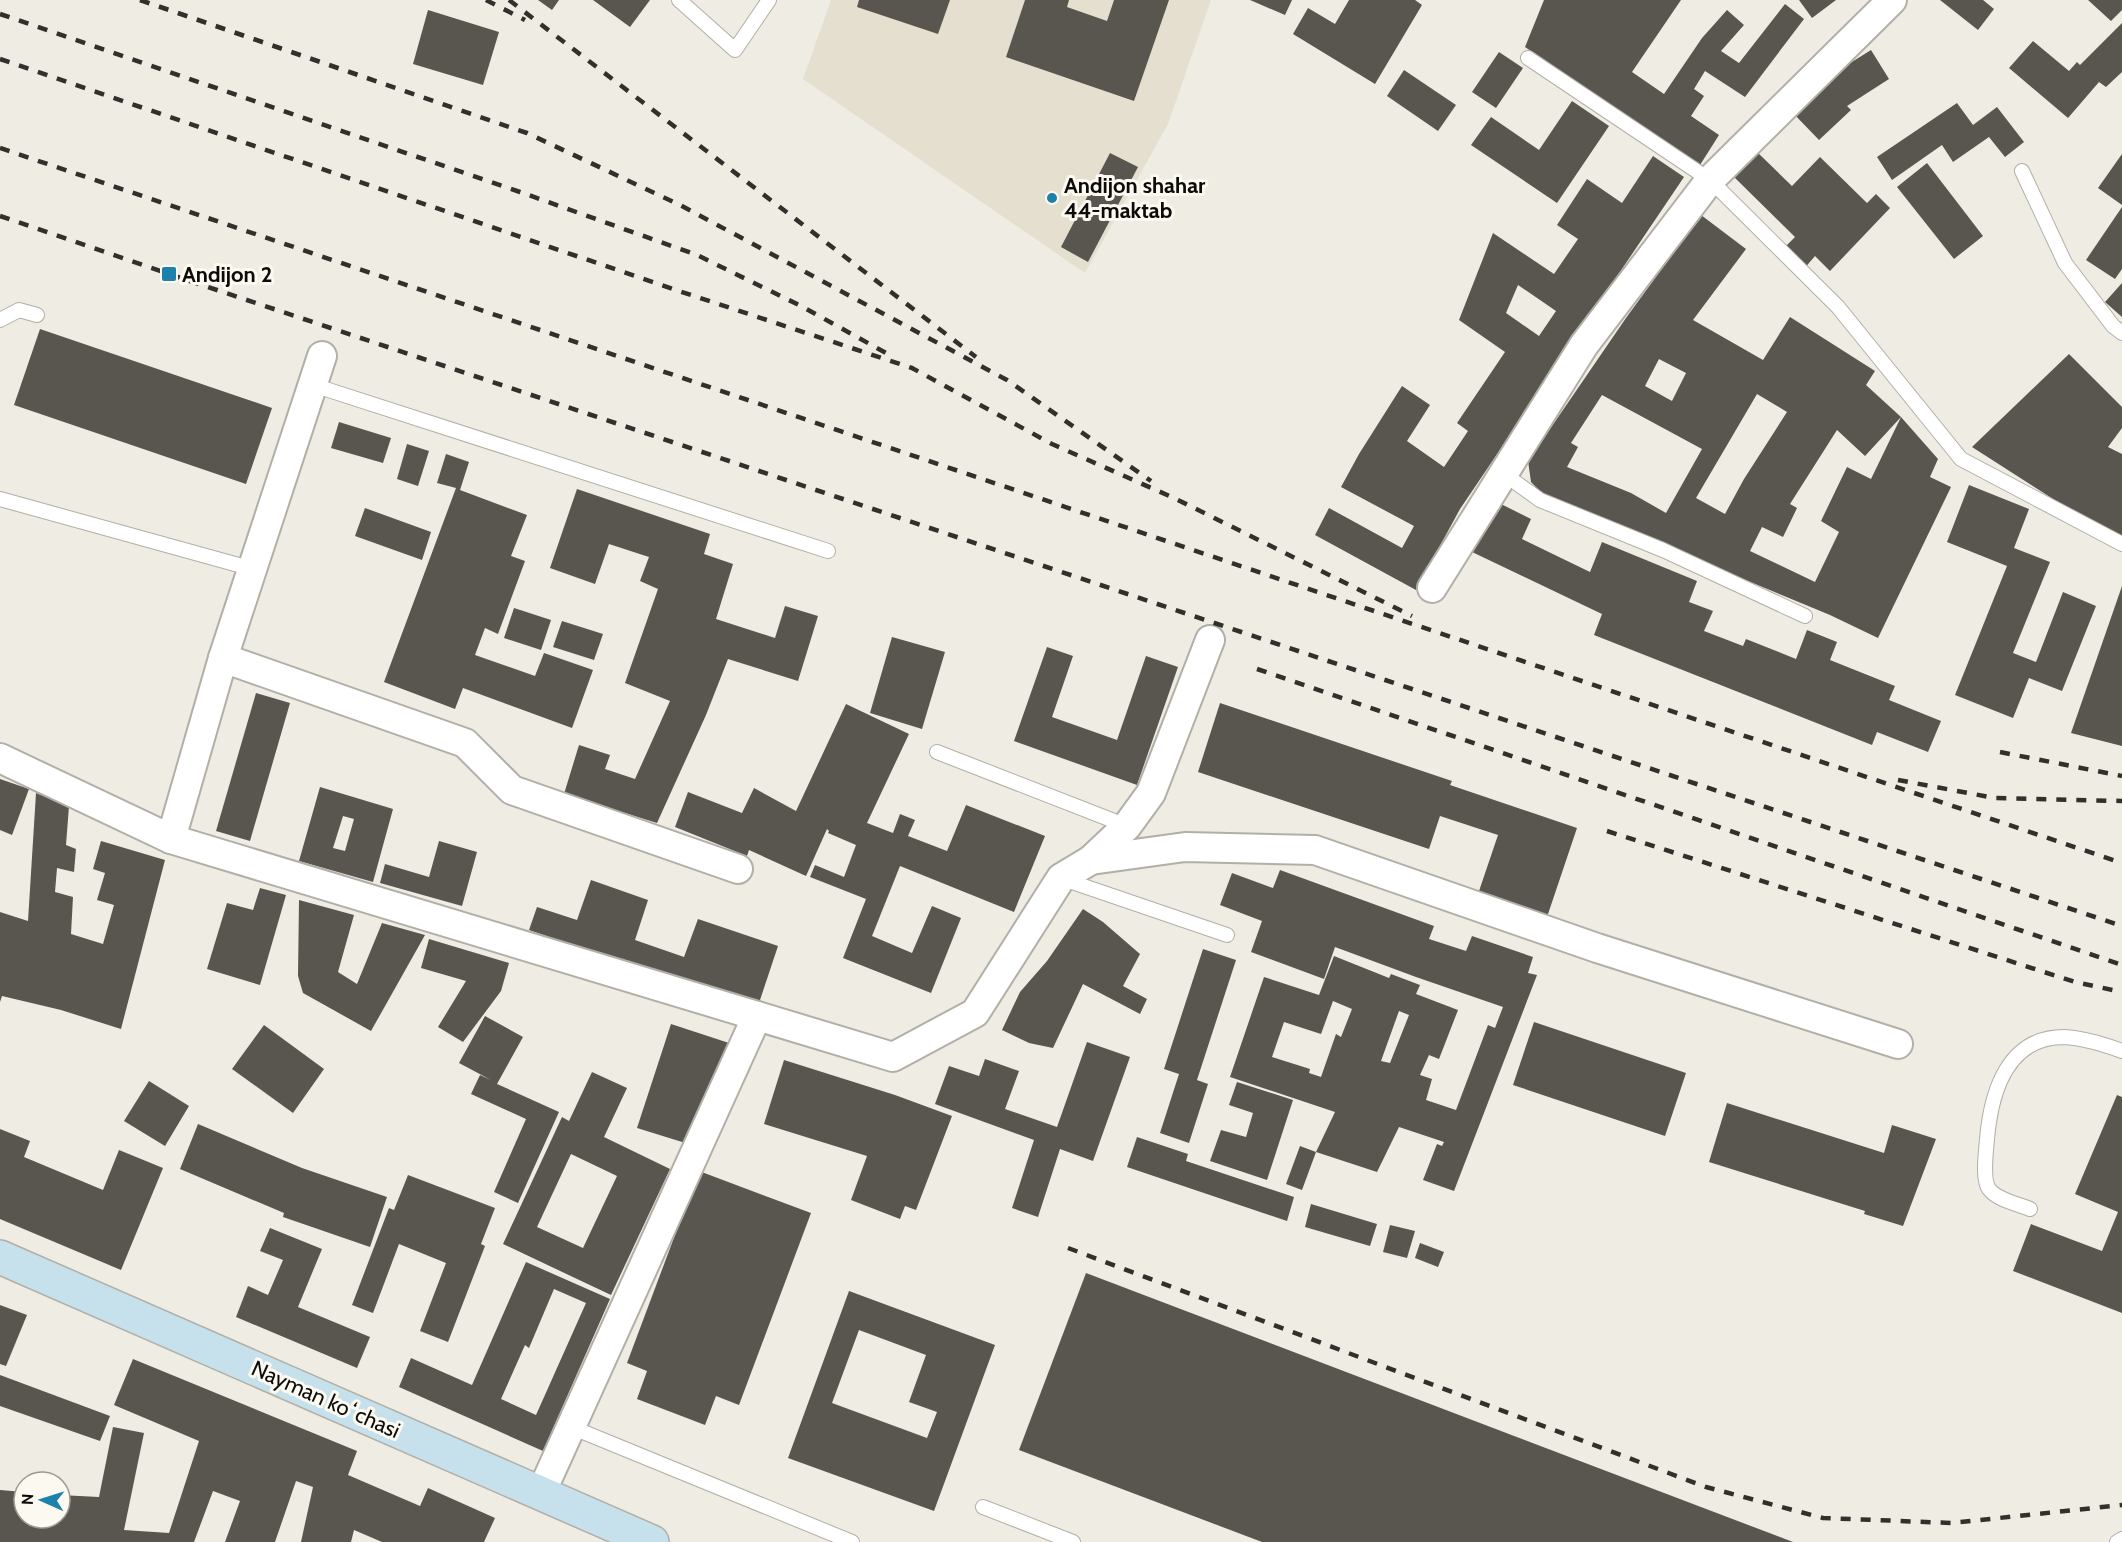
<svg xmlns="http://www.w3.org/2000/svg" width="2122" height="1542" font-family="Cabin,sans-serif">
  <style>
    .built { fill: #e4dfcf }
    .building { fill: #59564f; fill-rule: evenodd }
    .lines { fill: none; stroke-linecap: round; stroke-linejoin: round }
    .service-casing { stroke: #b1afa6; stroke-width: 16 }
    .minor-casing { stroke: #b1afa6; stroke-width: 32 }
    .secondary-casing { stroke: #b1afa6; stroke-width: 36 }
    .service { stroke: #fff; stroke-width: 14 }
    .minor { stroke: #fff; stroke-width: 28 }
    .secondary { stroke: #c6e0ec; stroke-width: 33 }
    .rail { stroke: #31302c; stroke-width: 4.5; stroke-dasharray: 10 10; stroke-linecap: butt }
    .poi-dot { fill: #1c82ac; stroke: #fcf9f0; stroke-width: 2 }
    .labels { text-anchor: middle; stroke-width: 6; stroke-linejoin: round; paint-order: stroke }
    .poi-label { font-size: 22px; font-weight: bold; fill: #0c0b09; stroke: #fcf9f0; text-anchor: start }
    .street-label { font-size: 22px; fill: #0c0b09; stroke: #fcf9f0 }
  </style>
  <rect width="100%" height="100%" fill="#efece3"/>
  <path class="built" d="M831 0H1211L1168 124 1085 273 803 79Z"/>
  <g class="building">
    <path d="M538 0H559L552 10Z"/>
    <path d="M593 0H650L630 27Z"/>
    <path d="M859 0H950L938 34 857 7Z"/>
    <path d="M1025 0H1069L1067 7 1107 21 1114 0H1169L1134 101 1006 57Z"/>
    <path d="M1250 0H1292L1285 15Z"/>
    <path d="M1349 0H1415L1422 5 1375 84 1293 34 1308 8 1335 24Z"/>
    <path d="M1544 0H1681L1632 72 1664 94 1702 38 1727 10 1744 25 1721 51 1739 63 1785 4 1804 19 1745 97 1705 71 1694 89 1704 96 1691 116 1719 135 1700 165 1525 47Z"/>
    <path d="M1799 0H1836L1812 18Z"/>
    <path d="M1940 0H1983L1994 9 1978 30Z"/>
    <path d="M2088 0H2122V10L2111 21Z"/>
    <path d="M428 10 499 32 483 85 413 64Z"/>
    <path d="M2122 23V72L2106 87 2099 82 2068 118 2009 68 2033 41 2069 71 2077 62 2080 65Z"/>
    <path d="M1871 50 1889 79 1847 106 1851 110 1819 140 1791 111 1823 80Z"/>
    <path d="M1499 52 1523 68 1496 108 1472 92Z"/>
    <path d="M1404 70 1456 105 1438 131 1387 96Z"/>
    <path d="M1572 101 1609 126 1557 203 1471 145 1491 117 1539 150Z"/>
    <path d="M1957 103 1973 125 1997 107 2024 142 2005 157 1989 137 1953 162 1942 145 1892 180 1877 157Z"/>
    <path d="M1755 150 1792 186 1820 157 1867 203 1876 194 1890 208 1830 271 1815 256 1803 270 1782 250 1795 237 1731 174Z"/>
    <path d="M1110 153 1138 167 1088 262 1061 247Z"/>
    <path d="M2122 154V205L2098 188Z"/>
    <path d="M1653 156 1684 177 1460 509 1416 590 1315 535 1329 508 1402 548 1414 526 1341 487 1359 454 1402 386 1430 405 1407 441 1444 467 1468 431 1457 423 1505 352 1459 320 1493 233 1554 274 1578 239 1557 225 1587 179 1622 203ZM1518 285 1556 311 1539 336 1506 313Z"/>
    <path d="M1927 163 1983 236 1954 259 1897 187Z"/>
    <path d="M2122 207V269L2115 279 2086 260Z"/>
    <path d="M1701 215 1746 249 1693 320 1763 360 1790 317 1831 343 1875 371 1866 385 1901 417 1938 459 1930 477 1951 487 1878 638 1830 615 1546 497 1531 482 1528 461 1626 318ZM1659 359 1686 373 1672 401 1645 386ZM1757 394 1787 412 1744 479 1725 514 1696 498ZM1602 395 1702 449 1666 513 1631 493 1567 467 1578 447 1571 443ZM1901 417 1871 479 1847 467 1821 521 1839 532 1815 582 1750 551 1762 527 1783 537 1797 508 1790 504 1837 430 1865 456Z"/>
    <path d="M2122 283V317L2105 302Z"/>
    <path d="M40 329 272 408 246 484 14 405Z"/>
    <path d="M2069 354 2122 407V428L2108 447 2122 454V536L2061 504 1972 447Z"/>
    <path d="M339 422 391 438 383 463 331 448Z"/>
    <path d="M407 444 429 451 418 486 397 479Z"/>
    <path d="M446 454 469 462 460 490 527 515 511 556 525 561 498 634 485 628 475 655 535 676 544 653 593 670 572 728 463 688 455 709 384 682 456 488 437 483Z"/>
    <path d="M1969 485 2029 509 2014 548 2050 562 2013 653 2036 662 2063 592 2096 606 2062 691 2029 678 2013 718 1955 695 2007 566 1947 542Z"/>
    <path d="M577 489 710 534 704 554 733 564 716 619 775 638 785 606 818 616 798 681 728 659 706 715 657 823 564 794 579 745 610 755 605 769 635 779 670 701 625 683 658 589 640 581 649 557 609 544 595 584 550 568Z"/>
    <path d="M1495 501 1531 519 1522 539 1590 572 1602 542 1697 581 1689 602 1713 611 1704 631 1743 646 1746 639 1796 659 1807 630 1837 642 1830 660 1895 686 1889 700 1941 721 1928 752 1877 732 1872 745 1594 635 1602 614 1470 551Z"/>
    <path d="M365 508 431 532 422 560 355 536Z"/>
    <path d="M2122 586V746L2071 733Z"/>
    <path d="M514 608 551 620 541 650 504 638Z"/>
    <path d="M562 621 603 634 594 660 553 647Z"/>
    <path d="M892 637 945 652 922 729 870 713Z"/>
    <path d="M1047 647 1073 656 1052 717 1117 740 1146 656 1178 667 1137 785 1014 741Z"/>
    <path d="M256 693 290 703 250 841 216 831Z"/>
    <path d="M1220 703 1452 781 1450 785 1577 828 1547 917 1478 894 1498 835 1440 816 1429 849 1198 772Z"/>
    <path d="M846 704 909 734 867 823 893 833 900 814 915 820 908 836 947 851 966 805 1045 836 1014 912 900 866 872 936 912 953 932 906 961 918 931 993 843 958 866 899 810 877 815 865 844 877 856 845 828 833 829 831 827 829 806 876 749 850 747 856 675 827 688 792 742 813 754 788 796 811Z"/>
    <path d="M0 779 29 789 12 835 0 830Z"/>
    <path d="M320 787 393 809 373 882 299 861ZM343 816 354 819 345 851 333 848Z"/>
    <path d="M36 793 69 806 66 845 76 849 74 872 57 868 55 892 73 897 71 934 103 944 114 905 97 900 105 873 93 869 101 841 165 860 121 1029 61 1010 2 996 0 1002V912L28 921Z"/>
    <path d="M439 841 477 852 462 906 380 883 385 864 429 877Z"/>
    <path d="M1280 870 1434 926 1429 939 1466 951 1472 936 1533 957 1528 973 1537 975 1454 1191 1423 1180 1437 1144 1442 1146 1444 1142 1399 1127 1377 1172 1316 1152 1302 1190 1286 1184 1300 1146 1316 1152 1335 1112 1230 1077 1264 977 1319 995 1334 956 1389 978 1391 974 1420 985 1416 994 1458 1010 1439 1059 1429 1055 1420 1075 1432 1079 1426 1100 1456 1110 1488 1025 1495 1028 1503 1007 1416 977 1335 947 1324 979 1251 952 1262 921 1220 905 1232 873 1273 888ZM1333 1001 1352 1009 1341 1037 1336 1034 1321 1077 1309 1073 1310 1069 1272 1057 1284 1022 1321 1034ZM1399 1011 1409 1015 1390 1063 1381 1061Z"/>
    <path d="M591 880 648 900 635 940 684 957 698 919 778 946 757 1009 529 930 537 907 577 920Z"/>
    <path d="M260 888 286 895 260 985 207 969 227 903 253 910Z"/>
    <path d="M299 900 354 915 338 972 357 984 382 923 425 935 371 1031 303 993 298 976Z"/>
    <path d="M1083 909 1103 922 1140 954 1123 986 1147 999 1140 1014 1083 984 1053 1048 1029 1043 1002 1030 1020 992 1047 961Z"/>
    <path d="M429 939 509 963 501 991 463 1042 438 1027 466 981 421 968Z"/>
    <path d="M1203 949 1236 960 1197 1080 1208 1084 1189 1143 1160 1133 1179 1074 1164 1069Z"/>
    <path d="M485 1016 523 1037 497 1084 559 1112 518 1203 494 1192 526 1119 471 1094 480 1075 491 1080 459 1063Z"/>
    <path d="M1534 1022 1686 1073 1665 1136 1513 1085Z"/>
    <path d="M671 1024 729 1043 695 1146 637 1128Z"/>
    <path d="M264 1025 324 1069 293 1113 232 1069Z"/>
    <path d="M1087 1042 1130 1057 1093 1161 1060 1149 1038 1217 1012 1208 1034 1140 935 1104 949 1066 979 1076 985 1059 1019 1071 1005 1109 1057 1127Z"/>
    <path d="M784 1060 895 1095 952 1116 916 1210 905 1206 900 1219 851 1200 867 1156 764 1124Z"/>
    <path d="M592 1072 627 1088 604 1137 670 1169 611 1295 503 1244 562 1117 569 1121ZM571 1154 617 1176 583 1248 537 1227Z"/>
    <path d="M149 1081 189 1106 165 1146 124 1121Z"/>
    <path d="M1237 1082 1293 1100 1267 1180 1210 1161 1221 1130 1246 1137 1253 1113 1229 1105Z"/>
    <path d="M2117 1095 2122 1097V1313L2013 1271 2031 1224 2102 1251 2118 1212 2075 1194Z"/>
    <path d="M1727 1103 1884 1153 1892 1125 1936 1139 1903 1226 1864 1214 1865 1211 1709 1162Z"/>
    <path d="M198 1124 302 1168 387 1197 370 1247 283 1217 284 1213 180 1169Z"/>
    <path d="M0 1129 30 1141 24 1157 103 1190 119 1150 163 1168 121 1270 0 1219Z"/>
    <path d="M1137 1137 1188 1154 1186 1161 1294 1197 1287 1221 1127 1167Z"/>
    <path d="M699 1171 811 1213 739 1405 716 1396 705 1425 637 1399 647 1371 627 1363Z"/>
    <path d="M408 1175 495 1208 481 1244 485 1246 448 1342 420 1331 446 1263 399 1244 373 1313 352 1305 389 1208 394 1210Z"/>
    <path d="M1311 1204 1377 1224 1370 1246 1305 1227Z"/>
    <path d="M1390 1225 1415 1231 1407 1258 1383 1252Z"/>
    <path d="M270 1228 322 1249 298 1307 370 1337 357 1368 236 1317 248 1286 268 1295 283 1260 260 1251Z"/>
    <path d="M1420 1243 1444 1252 1438 1267 1415 1258Z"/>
    <path d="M526 1262 610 1299 543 1451 399 1387 411 1358 472 1385ZM554 1289 586 1303 536 1415 501 1399 525 1345 529 1348Z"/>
    <path d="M1086 1273 1793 1542H1262L1019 1450Z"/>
    <path d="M849 1291 995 1345 934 1511 788 1458ZM859 1330 926 1355 909 1402 937 1412 927 1438 832 1403Z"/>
    <path d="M0 1305 27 1315 6 1366 0 1364Z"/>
    <path d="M133 1359 357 1451 348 1475 420 1506 428 1488 495 1518 484 1542H382L354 1530 351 1542H301L313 1487 296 1481 275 1542H225L240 1501 213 1491 194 1542H0V1490L24 1492V1518H60V1495L99 1497 113 1427 144 1433 124 1530 169 1533 199 1441 114 1405Z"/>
    <path d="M0 1375 110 1416 100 1441 0 1406Z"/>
  </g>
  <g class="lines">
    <defs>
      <g id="service">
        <path d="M679 0 735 50 769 0"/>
        <path d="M1528 58 1710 180 1838 307 1961 459 2122 544"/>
        <path d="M2022 171 2065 263 2113 326 2122 333"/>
        <path d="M0 320 19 310 37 315"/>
        <path d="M313 385 828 551"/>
        <path d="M1504 474 1540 500 1663 550 1805 616"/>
        <path d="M0 499 253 569"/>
        <path d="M937 752 1127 826"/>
        <path d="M1063 879 1227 935"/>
        <path d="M2030 1209C2018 1204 1997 1200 1989 1189 1982 1179 1986 1152 1987 1139 1991 1093 2007 1037 2064 1037 2084 1038 2103 1044 2122 1051"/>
        <path d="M571 1427 852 1542"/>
        <path d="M983 1507 1073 1542"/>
        <path d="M2117 1542 2122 1539"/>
      </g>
      <g id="minor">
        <path d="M322 356 223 658 171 839 893 1057 975 1013 1061 878 1091 860 1127 826 1151 793 1210 640"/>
        <path d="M1432 588 1584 345 1710 180 1892 0"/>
        <path d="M223 658 465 743 512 790 738 869"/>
        <path d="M0 758 171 839"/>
        <path d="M1091 860 1185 847 1315 850 1597 948 1898 1044"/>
        <path d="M541 1493 757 1016"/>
      </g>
      <path id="secondary" d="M0 1257 652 1542"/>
    </defs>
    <use href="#service" class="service-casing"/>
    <use href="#minor" class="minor-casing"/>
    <use href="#secondary" class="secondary-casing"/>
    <use href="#service" class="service"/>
    <use href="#minor" class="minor"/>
    <use href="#secondary" class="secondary"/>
    <g class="rail">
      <path d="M140 0 527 133 680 205 1007 380 1151 481"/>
      <path d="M486 0 525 20"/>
      <path d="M509 0 976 357"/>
      <path d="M0 14 520 192 697 255 801 306 886 353"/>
      <path d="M0 59 676 290 912 368 1052 444 1174 498 1412 616"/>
      <path d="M0 148 2122 863"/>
      <path d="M0 216 169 274 2122 926"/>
      <path d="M1257 669 2122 965"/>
      <path d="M2000 752 2122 776"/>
      <path d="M1898 780 1995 798 2122 801"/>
      <path d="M1607 831 2075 982 2122 992"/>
      <path d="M1068 1248 1706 1487 1823 1518 1952 1523 2122 1505"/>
    </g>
  </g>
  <g class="poi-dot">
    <circle cx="1052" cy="198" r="6"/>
    <rect x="161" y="266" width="16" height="16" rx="3"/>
  </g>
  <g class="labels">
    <g class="poi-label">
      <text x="1064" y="193">Andijon shahar<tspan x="1064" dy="25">44-maktab</tspan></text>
      <text x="182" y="282">Andijon 2</text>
    </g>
    <g class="street-label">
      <text transform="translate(326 1399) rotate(24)" y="8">Nayman koʻchasi</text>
    </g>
  </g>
  <g transform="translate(42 1500) rotate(273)"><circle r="28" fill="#fcf9f0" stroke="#9c9a94" stroke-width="1.5"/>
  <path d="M0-4.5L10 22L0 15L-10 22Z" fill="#1c82ac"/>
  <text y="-9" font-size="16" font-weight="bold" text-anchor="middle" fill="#0c0b09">N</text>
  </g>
</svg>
